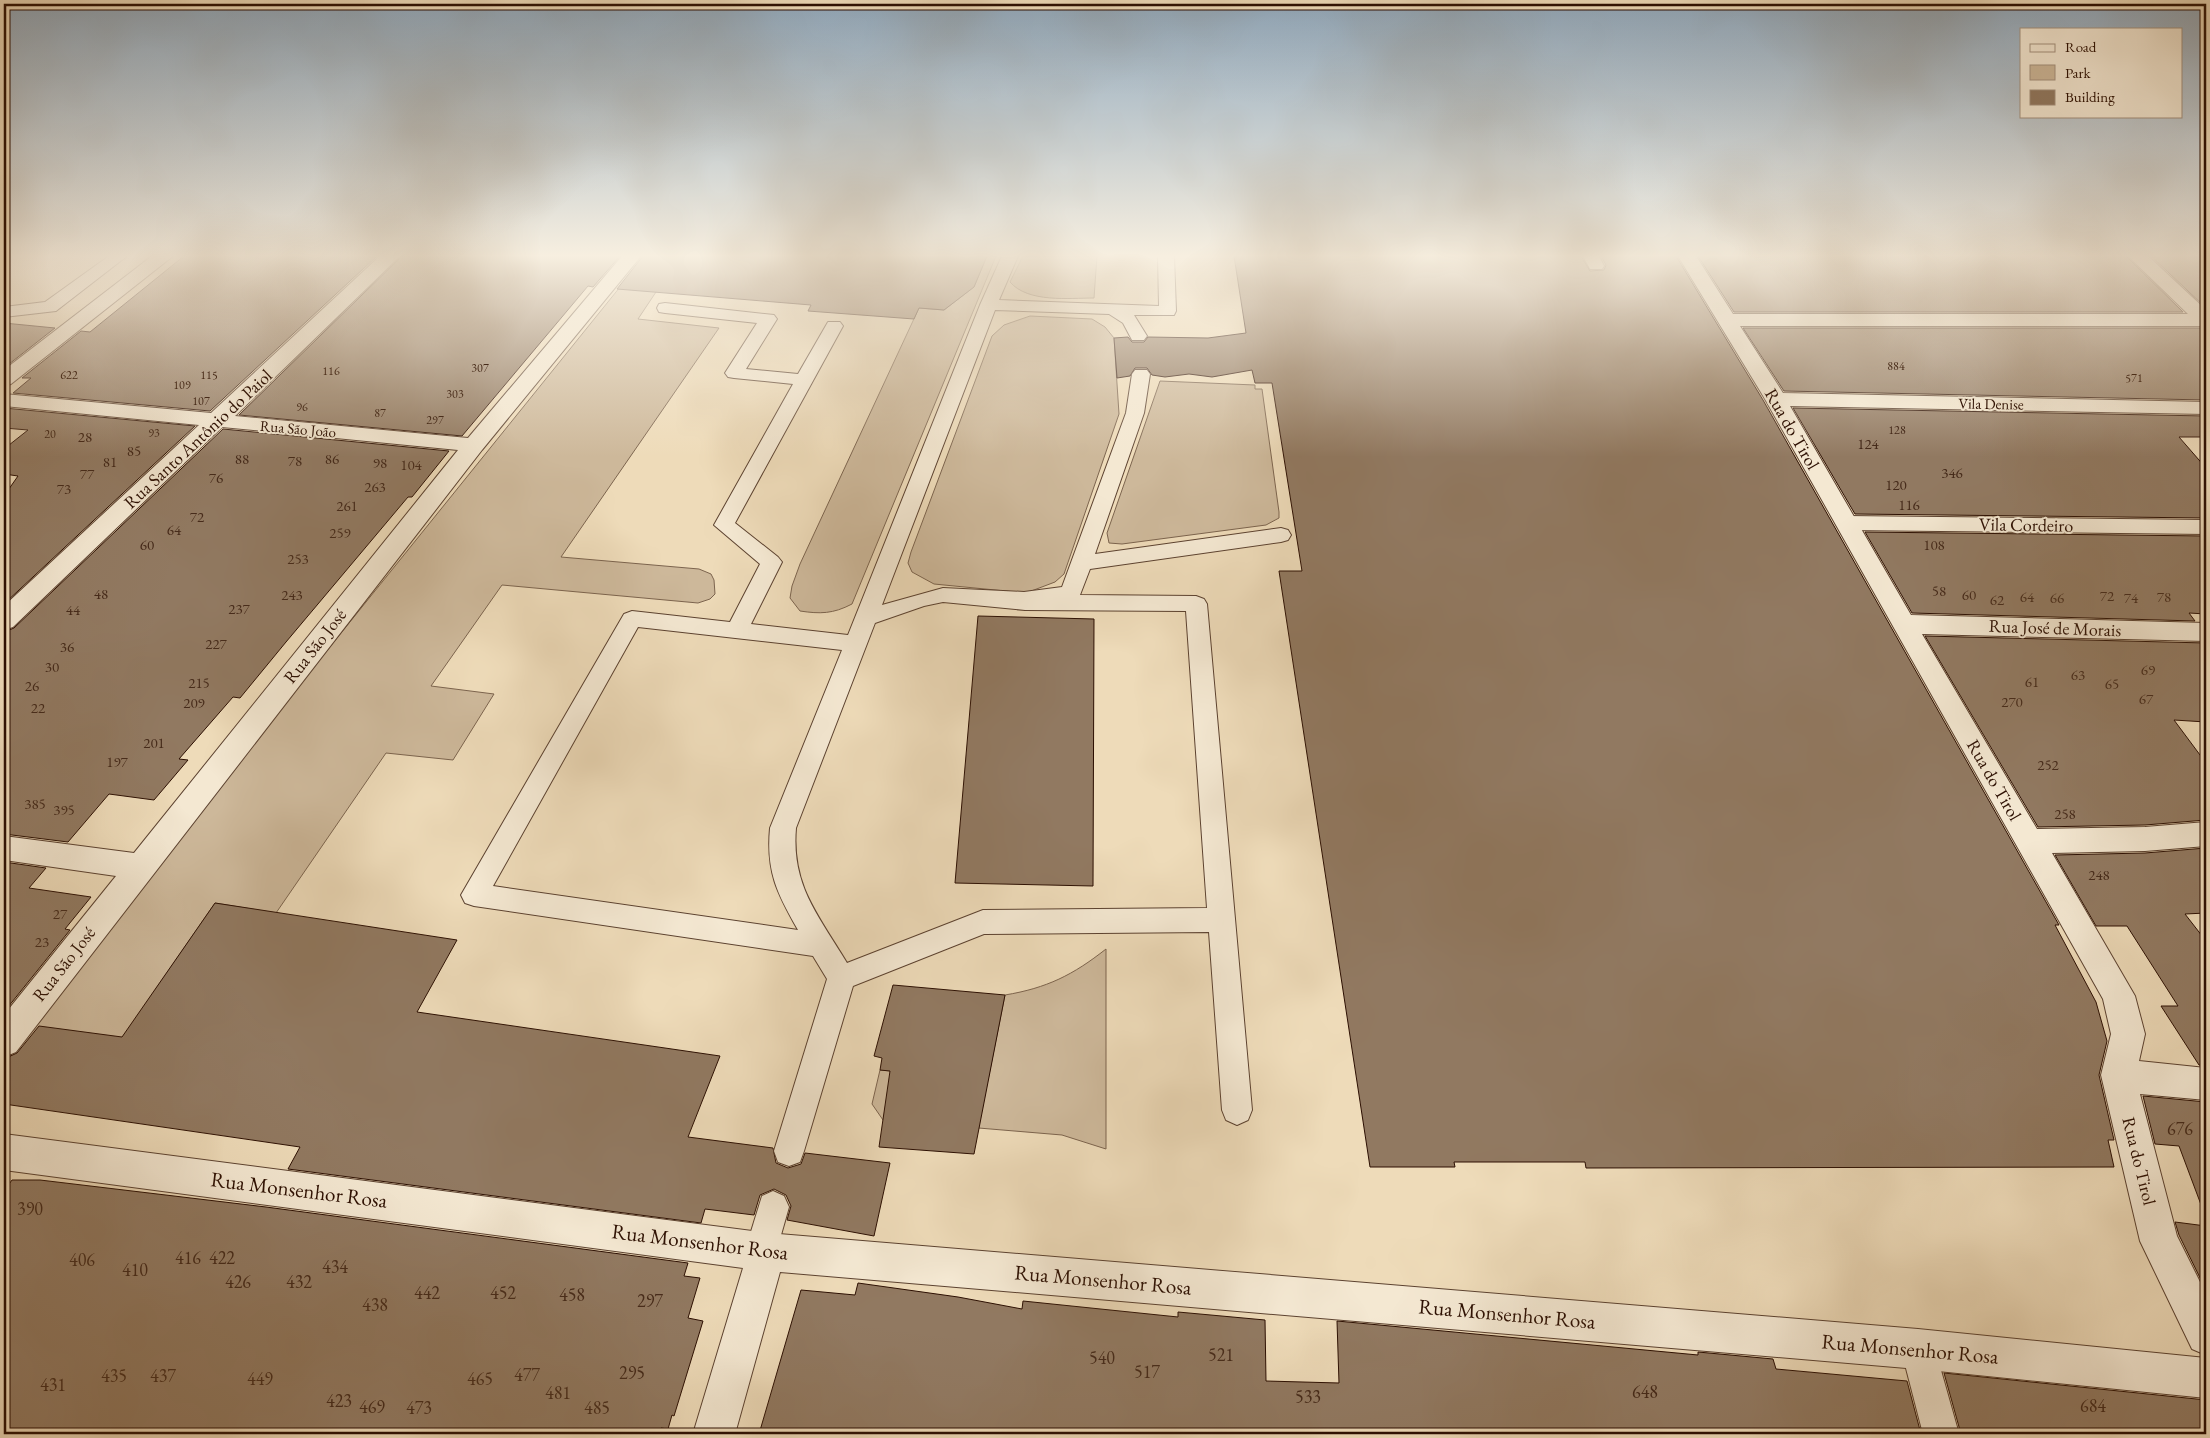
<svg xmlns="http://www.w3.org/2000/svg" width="2210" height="1438" font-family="'EB Garamond',serif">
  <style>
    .green { fill: #cdb89a; stroke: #7c644e }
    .building { fill: #917961; stroke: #2c0f02 }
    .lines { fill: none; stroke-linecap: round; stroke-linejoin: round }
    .lane-casing { stroke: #5c4230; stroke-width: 2 }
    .street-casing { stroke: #5c4230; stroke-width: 2 }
    .lane { fill: #f4e8d2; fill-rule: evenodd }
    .street { fill: #f4e8d2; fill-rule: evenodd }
    .labels { text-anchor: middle; stroke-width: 4; stroke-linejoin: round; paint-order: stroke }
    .far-number-label { font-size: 12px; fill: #452a1a }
    .far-street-label { font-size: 15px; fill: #2c0f02; stroke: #f4e8d2 }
    .number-label { font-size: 15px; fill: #452a1a }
    .street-label { font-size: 18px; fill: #2c0f02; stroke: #f4e8d2 }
    .near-number-label { font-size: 18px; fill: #452a1a }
    .near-street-label { font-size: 21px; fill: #2c0f02; stroke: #f4e8d2 }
  </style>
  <rect width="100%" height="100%" fill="#eedbb9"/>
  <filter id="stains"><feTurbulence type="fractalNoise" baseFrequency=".004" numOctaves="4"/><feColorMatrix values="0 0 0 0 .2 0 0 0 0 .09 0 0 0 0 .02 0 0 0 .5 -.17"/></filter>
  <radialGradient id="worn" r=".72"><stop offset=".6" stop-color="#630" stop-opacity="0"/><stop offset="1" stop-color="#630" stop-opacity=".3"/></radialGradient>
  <g class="green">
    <path d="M645 256H688L656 292 638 319 719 328 561 557 699 569 711 574 714 580 715 594 710 599 698 603 502 585 431 686 494 694 453 760 386 753 276 913 215 903 123 1037 7 1104 4 1103V1051Z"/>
    <path d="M987 256H996L852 604C833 614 820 614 800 611L790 598 792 586 800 564 919 308 944 310 974 287Z"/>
    <path d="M1023 256H1097L1094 298C1069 298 1028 303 1010 282Z"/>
    <path d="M1030 316 1092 319 1105 327 1114 338 1119 414 1064 574 1055 582 1026 593 934 584 912 572 908 563 911 552 992 336 1004 325Z"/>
    <path d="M1160 381 1255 385V389H1262L1279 512V518L1266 525 1122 544 1109 543 1107 533Z"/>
    <path d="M1106 949V1149L1062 1135 883 1120 872 1104 880 1070 988 1080 1005 995C1047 988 1073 975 1106 949Z"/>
  </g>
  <g class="building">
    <path d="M184 256H377L210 411 13 393 31 378H22L81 331 90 332Z"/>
    <path d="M402 256H620L593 287 588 286 462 436 239 415Z"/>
    <path d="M643 256H987L974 287 944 310 919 308 914 319 808 311 811 305 617 289Z"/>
    <path d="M1234 256H1581L1590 271 1604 270 1606 265 1601 256H1676L1763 400 2059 925H2055L2096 1002 2107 1041 2099 1075 2114 1140H2108L2114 1167 1586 1168 1585 1162H1454L1455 1167H1370L1279 571H1302L1272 383H1255L1252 370 1212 377 1189 374 1165 377 1152 375 1147 368H1135L1130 376 1117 378 1114 338 1128 337 1132 342H1144L1148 337 1208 338 1246 333Z"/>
    <path d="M1698 256H2126L2183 312H1734Z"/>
    <path d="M2151 256H2206V308Z"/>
    <path d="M4 323 55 328 4 368Z"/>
    <path d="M1743 328H2206V400L1784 391Z"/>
    <path d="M4 408 195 426 4 604V496L18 476 4 474V449L28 430 4 428Z"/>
    <path d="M1793 408 2206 416V437H2179L2206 468V518L1855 514Z"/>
    <path d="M223 429 449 451 412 497H408L286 642 240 698 233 697 179 759 188 760 154 800 109 794 68 842 4 834V632L14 628Z"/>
    <path d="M1865 532 2206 536V614L2189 613 2195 621 1912 613Z"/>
    <path d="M978 616 1094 619 1093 886 955 883Z"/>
    <path d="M1925 636 2206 643V722L2174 720 2206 763V820L2145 825 2038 827Z"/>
    <path d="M2206 848V913L2185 914 2206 941V1066L2199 1065 2161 1006H2178L2127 926H2096L2055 855 2145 853Z"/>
    <path d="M4 862 46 868 29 888 91 897 65 929 70 930 4 1012Z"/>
    <path d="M215 903 457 940 417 1012 720 1056 688 1137 773 1148 776 1163 788 1168 801 1164 805 1153 890 1163 874 1236 787 1220 791 1206 786 1195 774 1189 760 1195 754 1215 705 1209 701 1223 288 1169 300 1147 4 1104V1059L17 1053 39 1026 122 1037Z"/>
    <path d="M893 985 1005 995 974 1154 879 1147 890 1071 880 1070 882 1058 874 1056Z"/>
    <path d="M2143 1096 2206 1102V1210H2203L2179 1146 2155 1144Z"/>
    <path d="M12 1180H40L266 1207 688 1263 684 1276 700 1278 688 1318 703 1321 674 1416 672 1415 668 1429 661 1428 659 1434H4V1191Z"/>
    <path d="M2175 1222 2206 1226V1290L2179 1235Z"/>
    <path d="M858 1283 958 1297 1022 1309 1023 1301 1178 1317V1312L1265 1320 1266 1381 1339 1383 1337 1321 1698 1355V1352L1773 1359 1776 1369 1907 1381 1921 1434H759L801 1290 855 1295Z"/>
    <path d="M1944 1373 2206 1400V1434H1961Z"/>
  </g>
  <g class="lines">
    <defs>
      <g id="lane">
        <path d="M109 256H127L56 311 4 317V307L45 302Z"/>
        <path d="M1002 256H1018L999 300 1159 306 1158 256H1174L1176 311 1174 315H1134L1147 336 1144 340H1132L1123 323 1109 314 995 310 882 605 943 588 1024 592 1062 587 1126 413 1132 374 1135 370H1147L1150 374 1144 413 1095 554 1281 528 1288 530 1291 535 1288 540 1281 542 1090 569 1080 595 1196 596 1204 599 1207 604 1252 1110 1248 1120 1237 1125 1226 1120 1222 1110 1209 932 984 934 853 986 804 1151 800 1162 789 1166 778 1162 774 1151 827 979 813 956 474 906 465 903 461 895 624 614 632 611 730 622 760 564 714 525 793 384 734 378 728 377 725 373 757 323 665 313 659 312 657 308 659 304 665 303 774 315 777 319 746 369 798 374 828 322H840L843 326 735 523 778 557 782 562 751 624 848 635 980 305ZM943 602 1025 610 1186 611 1207 908 983 910 847 963C819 916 791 886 796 828L875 623 924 606ZM638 627 842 650 770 828C766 872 777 893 798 930L493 886Z"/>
        <path d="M1583 256H1599L1604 266 1602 269H1590Z"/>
        <path d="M1846 516 2206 520V534L1846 530 1839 528 1836 523 1839 518Z"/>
        <path d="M773 1191 784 1196 789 1207 773 1263 761 1267 749 1263 745 1251 762 1196Z"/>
        <path d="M1918 1332 1930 1337 1935 1349 1959 1434H1923L1901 1349 1906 1337Z"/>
      </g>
      <g id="street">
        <path d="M152 256H173L11 384 4 386V370Z"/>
        <path d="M380 256H400L235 416 468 438 622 256H641L482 450 16 1052 4 1057V1015L116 876 4 860V836L134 853 458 450 222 427 13 627 4 630V606L199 425 4 406V394L211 413Z"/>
        <path d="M1678 256H1696L1733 314H2188L2128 256H2148L2206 310V326H1740L1783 393 2206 402V414L1790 406 1911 615 2206 623V641L1922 634 2037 829 2145 827 2206 822V846L2145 851 2052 853 2135 996 2145 1034 2139 1061 2206 1068V1100L2140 1094 2177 1236 2206 1294V1355L2192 1349 2140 1241 2101 1075 2111 1034 2103 999 1765 399Z"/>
        <path d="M4 1134 767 1233 1918 1329 2206 1358V1398L1918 1369 780 1272 735 1434H693L743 1268 4 1170Z"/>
      </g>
    </defs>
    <use href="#lane" class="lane-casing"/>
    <use href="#street" class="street-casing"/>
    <use href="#lane" class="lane"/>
    <use href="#street" class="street"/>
  </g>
  <linearGradient id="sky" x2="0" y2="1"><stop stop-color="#90a8bc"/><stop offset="0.56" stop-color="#f7efe0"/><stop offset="1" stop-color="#f7efe0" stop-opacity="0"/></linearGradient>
  <rect width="2210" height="457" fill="url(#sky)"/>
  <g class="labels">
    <g class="far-number-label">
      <text x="1896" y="370">884</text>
      <text x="480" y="372">307</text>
      <text x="331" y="375">116</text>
      <text x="69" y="379">622</text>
      <text x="209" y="379">115</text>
      <text x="2134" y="382">571</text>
      <text x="182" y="389">109</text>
      <text x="455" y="398">303</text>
      <text x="201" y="405">107</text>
      <text x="302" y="411">96</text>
      <text x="380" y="417">87</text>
      <text x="435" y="424">297</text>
      <text x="1897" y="434">128</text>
      <text x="154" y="437">93</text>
      <text x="50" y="438">20</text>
    </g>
    <g class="far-street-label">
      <text transform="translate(1991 404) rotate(1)" y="5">Vila Denise</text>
      <text transform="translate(298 429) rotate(5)" y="5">Rua São João</text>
    </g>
    <g class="number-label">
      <text x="85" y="442">28</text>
      <text x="1868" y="449">124</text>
      <text x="134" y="456">85</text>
      <text x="242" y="464">88</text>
      <text x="332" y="464">86</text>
      <text x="295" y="466">78</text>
      <text x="110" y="467">81</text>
      <text x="380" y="468">98</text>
      <text x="411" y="470">104</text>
      <text x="1952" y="478">346</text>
      <text x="87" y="479">77</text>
      <text x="216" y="483">76</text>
      <text x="1896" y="490">120</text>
      <text x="375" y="492">263</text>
      <text x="64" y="494">73</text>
      <text x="1909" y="510">116</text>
      <text x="347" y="511">261</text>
      <text x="197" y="522">72</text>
      <text x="174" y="535">64</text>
      <text x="340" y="538">259</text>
      <text x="147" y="550">60</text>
      <text x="1934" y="550">108</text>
      <text x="298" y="564">253</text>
      <text x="1939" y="596">58</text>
      <text x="101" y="599">48</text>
      <text x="292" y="600">243</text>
      <text x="1969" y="600">60</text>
      <text x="2107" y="601">72</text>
      <text x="2027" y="602">64</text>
      <text x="2164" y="602">78</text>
      <text x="2057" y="603">66</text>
      <text x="2131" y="603">74</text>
      <text x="1997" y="605">62</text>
      <text x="239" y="614">237</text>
      <text x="73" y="615">44</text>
      <text x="216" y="649">227</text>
      <text x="67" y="652">36</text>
      <text x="52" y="672">30</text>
      <text x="2148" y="675">69</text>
      <text x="2078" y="680">63</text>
      <text x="2032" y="687">61</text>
      <text x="199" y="688">215</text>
      <text x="2112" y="689">65</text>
      <text x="32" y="691">26</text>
      <text x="2146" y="704">67</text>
      <text x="2012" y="707">270</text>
      <text x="194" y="708">209</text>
      <text x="38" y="713">22</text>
      <text x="154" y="748">201</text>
      <text x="117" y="767">197</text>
      <text x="2048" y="770">252</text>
      <text x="35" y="809">385</text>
      <text x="64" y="815">395</text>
      <text x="2065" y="819">258</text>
      <text x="2099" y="880">248</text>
      <text x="60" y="919">27</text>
      <text x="42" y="947">23</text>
    </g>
    <g class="street-label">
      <text transform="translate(1792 429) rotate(60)" y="6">Rua do Tirol</text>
      <text transform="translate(198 439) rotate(-43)" y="6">Rua Santo Antônio do Paiol</text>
      <text transform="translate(2026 525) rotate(1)" y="6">Vila Cordeiro</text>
      <text transform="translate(2055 628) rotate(2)" y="6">Rua José de Morais</text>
      <text transform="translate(315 646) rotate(-52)" y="6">Rua São José</text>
      <text transform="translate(1994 780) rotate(60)" y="6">Rua do Tirol</text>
      <text transform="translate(64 964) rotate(-52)" y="6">Rua São José</text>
      <text transform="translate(2139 1161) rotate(76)" y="6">Rua do Tirol</text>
    </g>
    <g class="near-number-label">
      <text x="2180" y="1135">676</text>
      <text x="30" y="1215">390</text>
      <text x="188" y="1264">416</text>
      <text x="222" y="1264">422</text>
      <text x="82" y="1266">406</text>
      <text x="335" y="1273">434</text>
      <text x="135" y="1276">410</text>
      <text x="238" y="1288">426</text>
      <text x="299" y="1288">432</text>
      <text x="427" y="1299">442</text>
      <text x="503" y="1299">452</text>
      <text x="572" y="1301">458</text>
      <text x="650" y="1307">297</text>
      <text x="375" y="1311">438</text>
      <text x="1221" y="1361">521</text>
      <text x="1102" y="1364">540</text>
      <text x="1147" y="1378">517</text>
      <text x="632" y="1379">295</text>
      <text x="527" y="1381">477</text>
      <text x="114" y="1382">435</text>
      <text x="163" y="1382">437</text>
      <text x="260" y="1385">449</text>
      <text x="480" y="1385">465</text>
      <text x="53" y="1391">431</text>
      <text x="1645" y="1398">648</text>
      <text x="558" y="1399">481</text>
      <text x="1308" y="1403">533</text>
      <text x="339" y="1407">423</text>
      <text x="2093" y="1412">684</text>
      <text x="372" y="1413">469</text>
      <text x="419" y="1414">473</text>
      <text x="597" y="1414">485</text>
    </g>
    <g class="near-street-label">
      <text transform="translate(299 1190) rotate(7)" y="7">Rua Monsenhor Rosa</text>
      <text transform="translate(700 1242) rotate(7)" y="7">Rua Monsenhor Rosa</text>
      <text transform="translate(1103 1280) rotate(5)" y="7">Rua Monsenhor Rosa</text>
      <text transform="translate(1507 1314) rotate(5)" y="7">Rua Monsenhor Rosa</text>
      <text transform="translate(1910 1349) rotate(5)" y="7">Rua Monsenhor Rosa</text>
    </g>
  </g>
  <rect width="2210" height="1438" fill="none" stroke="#eedbb9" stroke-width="20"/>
  <rect x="5" y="5" width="2200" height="1428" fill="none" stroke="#2c0f02" stroke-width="2.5"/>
  <rect x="10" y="10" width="2190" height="1418" fill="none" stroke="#2c0f02"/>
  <rect x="2020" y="28" width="162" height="90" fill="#f4e8d2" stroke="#a4917f"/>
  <rect x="2030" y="44" width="25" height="8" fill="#f4e8d2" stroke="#a4917f"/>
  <text x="2065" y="52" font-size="15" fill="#2c0f02">Road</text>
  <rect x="2030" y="65" width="25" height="15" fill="#cdb89a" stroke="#a4917f"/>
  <text x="2065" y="78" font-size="15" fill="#2c0f02">Park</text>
  <rect x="2030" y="90" width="25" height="15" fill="#917961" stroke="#a4917f"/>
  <text x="2065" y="102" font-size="15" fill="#2c0f02">Building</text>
  <rect width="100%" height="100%" filter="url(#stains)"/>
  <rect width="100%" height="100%" fill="url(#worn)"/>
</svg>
